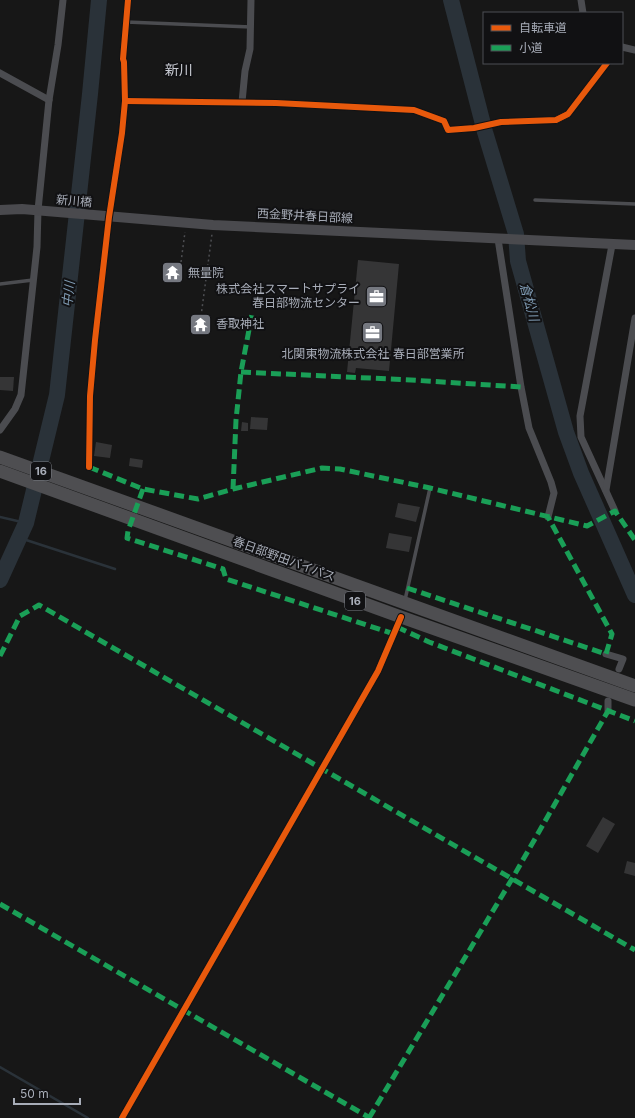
<svg xmlns="http://www.w3.org/2000/svg" width="635" height="1118" font-family="Inter,'Noto Sans JP',sans-serif">
  <style>
    .lines { fill: none; stroke-linecap: round; stroke-linejoin: round }
    .stream { stroke: #2a3239; stroke-width: 2.5 }
    .river { stroke: #2a3239; stroke-width: 16 }
    .building { fill: #353536 }
    .path { stroke: #4d4e52; stroke-width: 1.5; stroke-dasharray: 2 3; stroke-linecap: butt }
    .lane { stroke: #4b4c50; stroke-width: 3.5 }
    .street { stroke: #4b4c50; stroke-width: 7 }
    .secondary { stroke: #4a4a4e; stroke-width: 10 }
    .highway { stroke: #4e4e51; stroke-width: 13 }
    .quiet { stroke: #1a9f57; stroke-width: 5; stroke-dasharray: 10 5; stroke-linecap: butt }
    .cycleway-casing { stroke: #111113; stroke-width: 8 }
    .cycleway { stroke: #e8590c; stroke-width: 6 }
    .labels { text-anchor: middle; stroke-width: 4; stroke-linejoin: round; paint-order: stroke }
    .shield { fill: #111113; stroke: #7b7e86; stroke-width: 1 }
    .shield-label { font-size: 11px; font-weight: bold; fill: #a8adb8 }
    .street-label { font-size: 12px; fill: #a8adb8; stroke: #111113 }
    .poi-label { font-size: 12px; fill: #a8adb8; stroke: #111113; text-anchor: start }
    .water-label { font-size: 13px; font-style: italic; fill: #7f9bb3; stroke: #111113 }
    .quarter-label { font-size: 14px; fill: #c9ccd4; stroke: #111113 }
  </style>
  <rect width="100%" height="100%" fill="#171717"/>
  <g class="lines">
    <g class="stream">
      <path d="M0 517 26 523"/>
      <path d="M20 538 115 569"/>
      <path d="M0 1067 88 1118"/>
    </g>
    <g class="river">
      <path d="M451 0 485 132 516 234 518 261 566 432 581 473 635 595"/>
      <path d="M0 580 26 523 57 395 90 94 99 0"/>
    </g>
  </g>
  <g class="building">
    <path d="M358 260 399 264 389 371 356 368 355 373 347 372Z"/>
    <path d="M0 377H14L13 391 0 390Z"/>
    <path d="M251 417 268 418 267 430 250 429Z"/>
    <path d="M242 422 248 423V431H241Z"/>
    <path d="M96 442 112 445 110 458 94 456Z"/>
    <path d="M130 458 143 460 142 468 129 466Z"/>
    <path d="M398 503 420 507 416 522 395 517Z"/>
    <path d="M389 533 412 537 409 552 386 548Z"/>
    <path d="M603 817 615 824 598 853 586 846Z"/>
    <path d="M627 861 635 863V876L624 873Z"/>
  </g>
  <g class="lines">
    <g class="path">
      <path d="M181 262 185 232"/>
      <path d="M201 316 212 234"/>
    </g>
    <g class="lane">
      <path d="M126 22 251 27"/>
      <path d="M535 200 635 204"/>
      <path d="M0 284 33 280"/>
      <path d="M405 600 430 488"/>
    </g>
    <g class="street">
      <path d="M581 0 583 13"/>
      <path d="M622 47 635 50"/>
      <path d="M0 73 49 100"/>
      <path d="M125 101 276 103 414 110 444 121 448 130 474 128 501 122 556 120 568 114 607 63"/>
      <path d="M242 102 245 71 250 49 251 0"/>
      <path d="M498 239 521 387 529 428 551 482 554 493 548 517"/>
      <path d="M612 245 580 416 581 437 615 511"/>
      <path d="M0 430 15 409 21 395 37 247 38 210 49 100 58 45 63 0"/>
      <path d="M89 467 90 396 95 340 109 217 122 133 125 101 124 62 123 59 128 0"/>
      <path d="M606 490 635 318"/>
      <path d="M606 654 623 659 619 669"/>
      <path d="M608 701V711"/>
      <path d="M122 1118 378 671 401 617"/>
    </g>
    <path class="secondary" d="M0 210 22 209 213 225 635 245"/>
    <g class="highway">
      <path d="M0 457 635 686"/>
      <path d="M0 471 401 617 635 700"/>
    </g>
    <g class="quiet">
      <path d="M241 372 411 380 521 387"/>
      <path d="M89 467 143 489 198 499 233 489 322 468 340 469 430 488 587 526 615 511 635 540"/>
      <path d="M143 489 128 531 127 538 223 569 226 579 394 634"/>
      <path d="M233 489 236 420 241 372 252 314"/>
      <path d="M407 588 606 654 612 634 548 517"/>
      <path d="M397 627 429 642 635 721"/>
      <path d="M0 656 20 616 39 605 635 950"/>
      <path d="M0 904 370 1118"/>
      <path d="M369 1118 512 879 608 711"/>
    </g>
    <defs>
      <g id="cycleway">
        <path d="M125 101 276 103 414 110 444 121 448 130 474 128 501 122 556 120 568 114 607 63"/>
        <path d="M89 467 90 396 95 340 109 217 122 133 125 101 124 62 123 59 128 0"/>
        <path d="M122 1118 378 671 401 617"/>
      </g>
    </defs>
    <use href="#cycleway" class="cycleway-casing"/>
    <use href="#cycleway" class="cycleway"/>
  </g>
  <defs>
    <symbol id="temple-square" viewBox="-11 -11 22 22"><rect x="-9" y="-9" width="18" height="18" rx="4" fill="#757880" stroke="#111113"/><path d="M0-6L5-2H3V0L6.5 2.5H4V6H1.5V3h-3V6H-4V2.5H-6.5L-3 0V-2H-5Z" fill="#fff"/></symbol>
    <symbol id="office-square" viewBox="-11 -11 22 22"><rect x="-9" y="-9" width="18" height="18" rx="4" fill="#757880" stroke="#111113"/><path d="M-6-3h4V-5.5h4V-3h4V5H-6ZM-1-4.5V-3h2v-1.5ZM-6 0V1H6V0Z" fill="#fff"/></symbol>
  </defs>
  <g fill-rule="evenodd">
    <use href="#temple-square" x="160" y="260" width="25" height="25"/>
    <use href="#office-square" x="364" y="284" width="25" height="25"/>
    <use href="#temple-square" x="188" y="312" width="25" height="25"/>
    <use href="#office-square" x="360" y="320" width="25" height="25"/>
  </g>
  <g class="labels">
    <g class="shield">
      <rect x="31" y="462" width="20" height="18" rx="3"/>
      <rect x="345" y="592" width="20" height="18" rx="3"/>
    </g>
    <g class="shield-label">
      <text x="41" y="475">16</text>
      <text x="355" y="605">16</text>
    </g>
    <g class="street-label">
      <text transform="translate(74 201) rotate(5)" y="4">新川橋</text>
      <text transform="translate(305 216) rotate(3)" y="4">西金野井春日部線</text>
      <text transform="translate(284 559) rotate(20)" y="4">春日部野田バイパス</text>
    </g>
    <g class="poi-label">
      <text x="188" y="277">無量院</text>
      <text x="360" y="293" text-anchor="end">株式会社スマートサプライ<tspan x="360" dy="14">春日部物流センター</tspan></text>
      <text x="216" y="328">香取神社</text>
      <text x="373" y="358" text-anchor="middle">北関東物流株式会社 春日部営業所</text>
    </g>
    <g class="water-label">
      <text transform="translate(68 294) rotate(-84)" y="5">中川</text>
      <text transform="translate(530 302) rotate(75)" y="5">倉松川</text>
    </g>
    <g class="quarter-label">
      <text x="179" y="75">新川</text>
    </g>
  </g>
  <rect x="483" y="12" width="140" height="52" fill="#111113" stroke="#4d4f55"/>
  <rect x="491" y="25" width="20" height="6" fill="#e8590c" stroke="#4d4f55"/>
  <text x="519" y="32" font-size="12" fill="#a8adb8">自転車道</text>
  <rect x="491" y="45" width="20" height="6" fill="#1a9f57" stroke="#4d4f55"/>
  <text x="519" y="52" font-size="12" fill="#a8adb8">小道</text>
  <path d="M14 1098v6h66v-6" fill="none" stroke="#a8adb8" stroke-width="2"/>
  <text x="20" y="1098" font-size="12" fill="#a8adb8" stroke="#111113" stroke-width="3" paint-order="stroke">50 m</text>
</svg>
